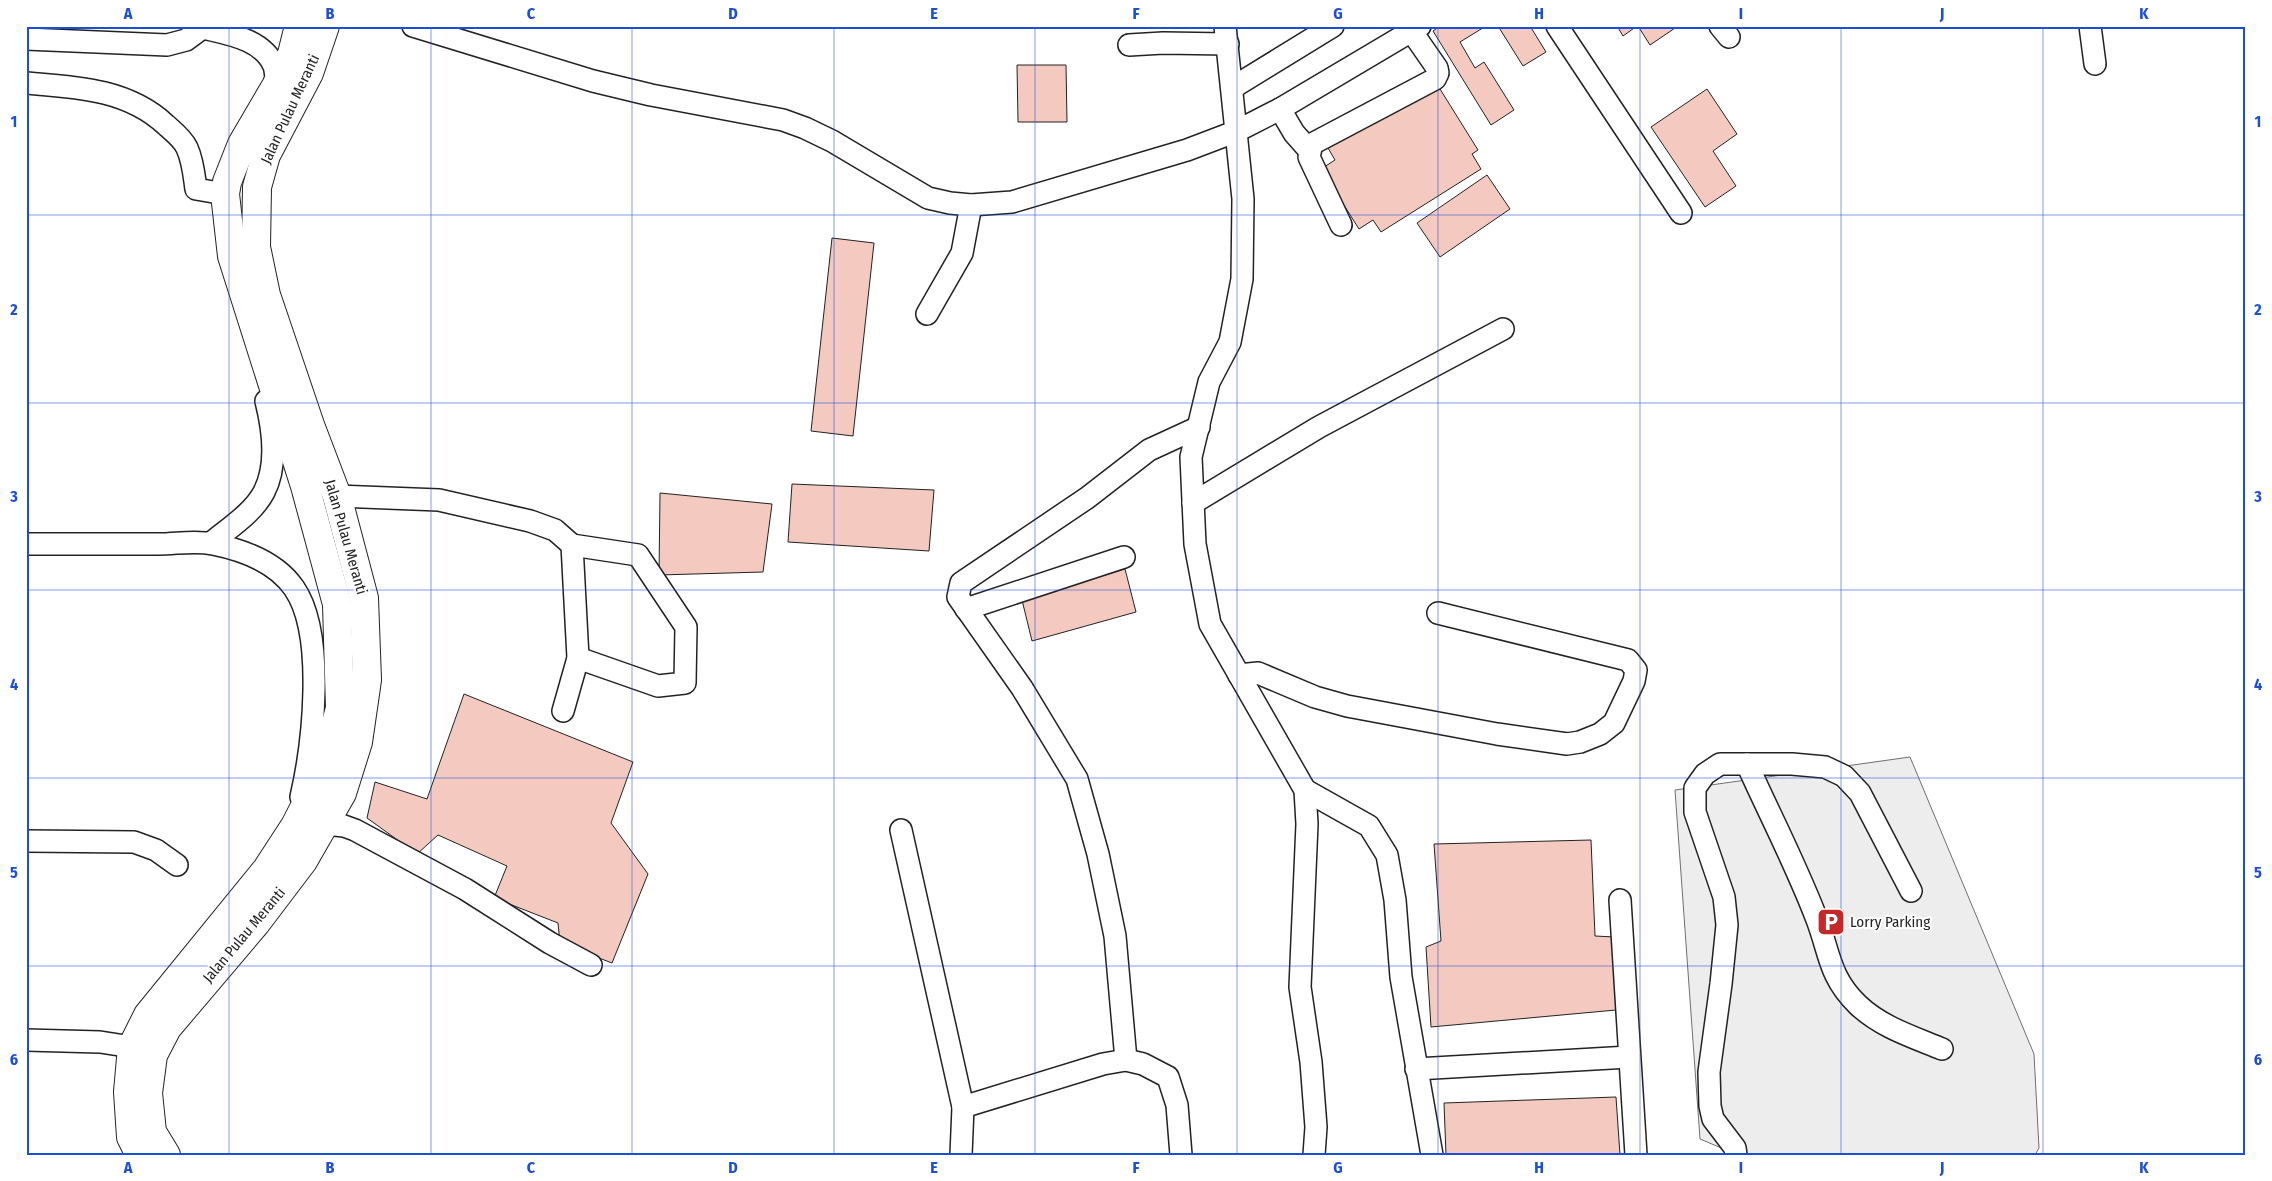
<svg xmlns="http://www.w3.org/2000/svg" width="2272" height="1181" font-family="'Fira Sans Condensed',sans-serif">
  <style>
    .parking { fill: #ededed; stroke: #6f6f6f }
    .building { fill: #f3c9c0; stroke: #222 }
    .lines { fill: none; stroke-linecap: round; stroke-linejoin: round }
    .minor-casing { stroke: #222; stroke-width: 24 }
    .major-casing { stroke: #222; stroke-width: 30 }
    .minor { stroke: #fff; stroke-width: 21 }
    .major { stroke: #fff; stroke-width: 28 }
    .grid { fill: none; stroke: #1d4ed8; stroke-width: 1; stroke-opacity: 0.55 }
    .labels { text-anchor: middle; stroke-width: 4; stroke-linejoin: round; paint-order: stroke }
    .street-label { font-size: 15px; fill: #222; stroke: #fff }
    .poi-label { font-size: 15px; fill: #222; stroke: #fff; text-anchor: start }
    .neatline { fill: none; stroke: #1d4ed8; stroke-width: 2 }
    .grid-label { font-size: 16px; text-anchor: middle; font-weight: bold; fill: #1d4ed8 }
  </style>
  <rect width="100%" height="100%" fill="#fff"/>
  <path class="parking" d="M1910 757 2034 1054 2039 1148 2035 1155H1738L1700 1139 1675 790Z"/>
  <g class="building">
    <path d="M1440 26H1486L1460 42 1475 68 1484 62 1514 110 1491 125 1433 31Z"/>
    <path d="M1498 26H1530L1546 52 1523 66Z"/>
    <path d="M1617 26H1637L1623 36Z"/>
    <path d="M1638 26H1678L1650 45Z"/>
    <path d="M1017 65H1066L1067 122H1018Z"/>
    <path d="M1435 81 1478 150 1472 154 1481 169 1381 232 1373 220 1359 229 1321 169 1335 160 1328 148Z"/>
    <path d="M1707 89 1737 134 1713 151 1736 186 1705 207 1651 127Z"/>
    <path d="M1487 175 1510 209 1440 257 1417 223Z"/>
    <path d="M832 238 874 243 853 436 811 431Z"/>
    <path d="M792 484 934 490 929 551 788 542Z"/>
    <path d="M660 493 772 504 763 572 659 575Z"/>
    <path d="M1125 569 1136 612 1032 641 1022 600Z"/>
    <path d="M464 694 633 762 611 823 648 874 612 963 560 943 558 923 494 898 507 866 438 835 417 854 367 818 375 782 427 799Z"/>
    <path d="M1591 840 1595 936 1615 937 1616 1010 1431 1027 1426 947 1441 941 1434 844Z"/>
    <path d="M1616 1097 1620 1155H1446L1444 1103Z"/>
  </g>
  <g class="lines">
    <defs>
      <g id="minor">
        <path d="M413 26 593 81 651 95 783 120 805 128 832 141 928 198 950 203 971 205 1012 202 1187 150 1237 131 1280 109 1420 26"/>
        <path d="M1225 26 1243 199 1242 279 1230 342 1209 382 1191 457 1195 544 1210 624 1305 790 1307 824 1300 987 1311 1062 1316 1127 1314 1155"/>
        <path d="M1557 26 1681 213"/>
        <path d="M1720 26 1729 37"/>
        <path d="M2090 26 2095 64"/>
        <path d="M203 28C228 34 263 39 274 66 276 72 276 80 276 86"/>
        <path d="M26 39 167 45 186 40 205 26"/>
        <path d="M1129 45 1163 43 1228 44"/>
        <path d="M26 83C76 87 128 89 166 125 173 131 183 139 187 148 193 161 194 175 196 189L225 194"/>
        <path d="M1232 88 1333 26"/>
        <path d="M1280 109 1294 133 1309 150"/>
        <path d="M1341 225 1309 157 1312 144 1435 79 1438 73 1437 68 1412 32"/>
        <path d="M927 314 962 253 971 205"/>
        <path d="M337 496 439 500 530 521 555 530 572 545 578 658 563 711"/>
        <path d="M1193 503 1319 427 1503 329"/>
        <path d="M211 543C229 528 253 513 264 492 278 465 273 429 266 401"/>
        <path d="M26 544C71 544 115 544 159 544 176 544 196 540 213 544 243 550 276 562 294 588 326 634 313 745 301 797"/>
        <path d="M572 545 638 555 686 627 685 683 658 686 578 658"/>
        <path d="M966 609 1124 557"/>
        <path d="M1239 675 1258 673 1315 697 1347 706 1497 734 1567 744 1580 742 1600 734 1614 723 1634 681 1636 670 1628 660 1438 613"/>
        <path d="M1747 764C1770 815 1796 865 1816 917 1830 952 1828 976 1858 1005 1881 1027 1913 1037 1942 1049"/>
        <path d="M1305 790 1369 826 1387 855 1395 900 1401 977 1432 1155"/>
        <path d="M326 824 344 826 355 830 465 889 550 943 591 965"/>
        <path d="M901 830 963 1107 961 1155"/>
        <path d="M26 841 134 842 156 850 177 865"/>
        <path d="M1620 900 1636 1155"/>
        <path d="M26 1040 100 1042 132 1047"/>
        <path d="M1416 1069 1629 1057"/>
        <path d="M963 1107 1103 1064 1126 1060"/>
        <path d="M1181 1155 1177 1105 1168 1077 1143 1064 1126 1060 1115 936 1098 854 1077 779 1022 688 958 597 961 583 1087 498 1149 450 1199 427"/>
        <path d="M1736 1155 1735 1148 1713 1119 1710 1106 1709 1072 1721 984 1727 925 1724 897 1695 812V788L1705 774 1720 764H1792L1825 767 1844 776 1860 793 1911 891"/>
      </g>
      <g id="major">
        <path d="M140 1155 131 1137 128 1092 132 1047 148 1015 267 869 295 826 317 783 330 746 340 708 337 604 305 486 232 256 225 194 227 182 242 144 276 86 292 54 299 26"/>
        <path d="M166 1155 152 1132 148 1093 153 1055 167 1028 256 923 303 861 342 793 358 742 367 680 364 598 337 496 310 425 266 295 256 247 257 187 266 155 309 73 325 26"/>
      </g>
    </defs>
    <use href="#minor" class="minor-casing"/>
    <use href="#major" class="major-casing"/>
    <use href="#minor" class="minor"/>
    <use href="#major" class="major"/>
  </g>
  <path class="grid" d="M229 26V1155M431 26V1155M632 26V1155M834 26V1155M1035 26V1155M1237 26V1155M1438 26V1155M1640 26V1155M1841 26V1155M2043 26V1155M26 215H2246M26 403H2246M26 590H2246M26 778H2246M26 966H2246"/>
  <defs>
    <symbol id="parking-square" viewBox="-11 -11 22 22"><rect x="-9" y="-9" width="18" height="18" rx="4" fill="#c62828" stroke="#fff"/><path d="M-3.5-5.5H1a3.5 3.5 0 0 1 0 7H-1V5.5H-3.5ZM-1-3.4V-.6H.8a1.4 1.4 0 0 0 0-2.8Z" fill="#fff"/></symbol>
  </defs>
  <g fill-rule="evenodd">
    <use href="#parking-square" x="1815" y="906" width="32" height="32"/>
  </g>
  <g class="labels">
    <g class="street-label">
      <text transform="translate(290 109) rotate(-65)" y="5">Jalan Pulau Meranti</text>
      <text transform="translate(346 537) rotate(74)" y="5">Jalan Pulau Meranti</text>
      <text transform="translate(244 935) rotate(-50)" y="5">Jalan Pulau Meranti</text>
    </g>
    <g class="poi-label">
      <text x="1850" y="927">Lorry Parking</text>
    </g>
  </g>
  <rect width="2272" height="1181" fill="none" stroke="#ffffff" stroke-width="55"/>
  <rect x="28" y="28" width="2216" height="1126" class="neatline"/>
  <g class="grid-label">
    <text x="128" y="19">A</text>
    <text x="330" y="19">B</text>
    <text x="531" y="19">C</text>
    <text x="733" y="19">D</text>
    <text x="934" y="19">E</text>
    <text x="1136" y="19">F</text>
    <text x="1338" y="19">G</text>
    <text x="1539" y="19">H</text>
    <text x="1741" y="19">I</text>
    <text x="1942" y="19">J</text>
    <text x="2144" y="19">K</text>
    <text x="14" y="127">1</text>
    <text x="2258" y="127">1</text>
    <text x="14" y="315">2</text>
    <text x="2258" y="315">2</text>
    <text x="14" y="502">3</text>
    <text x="2258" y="502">3</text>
    <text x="14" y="690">4</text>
    <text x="2258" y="690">4</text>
    <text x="14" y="878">5</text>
    <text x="2258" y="878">5</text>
    <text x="14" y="1065">6</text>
    <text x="2258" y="1065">6</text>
    <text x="128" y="1173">A</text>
    <text x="330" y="1173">B</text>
    <text x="531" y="1173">C</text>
    <text x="733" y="1173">D</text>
    <text x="934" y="1173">E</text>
    <text x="1136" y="1173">F</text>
    <text x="1338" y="1173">G</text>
    <text x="1539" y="1173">H</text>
    <text x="1741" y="1173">I</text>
    <text x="1942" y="1173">J</text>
    <text x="2144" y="1173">K</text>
  </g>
</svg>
